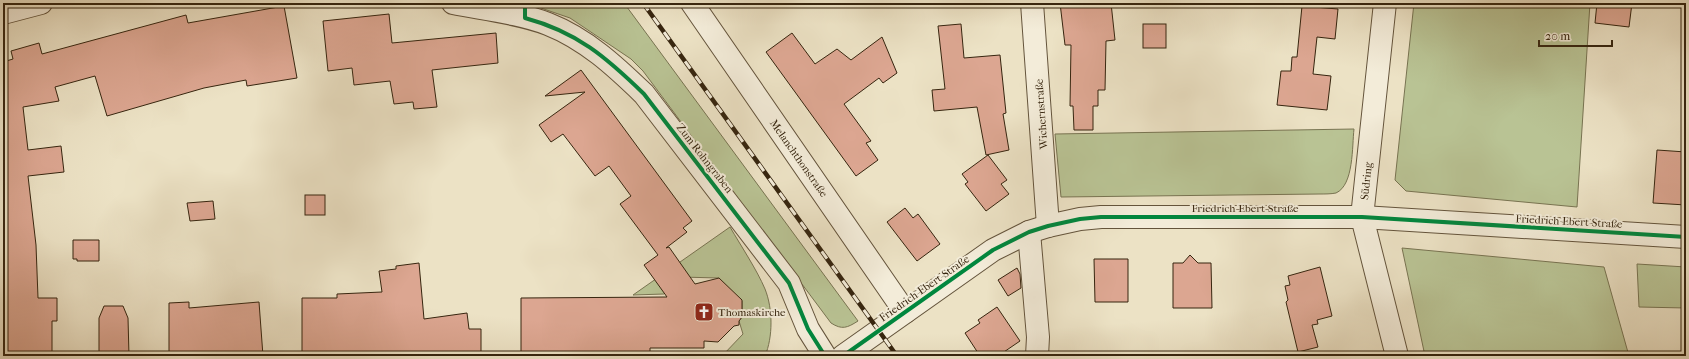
<svg xmlns="http://www.w3.org/2000/svg" width="1689" height="359" font-family="'IM FELL French Canon',serif">
  <style>
    .green { fill: #b9c394; stroke: #787452 }
    .building { fill: #dca691; stroke: #36250f }
    .lines { fill: none; stroke-linecap: round; stroke-linejoin: round }
    .street-casing { stroke: #64543c; stroke-width: 24 }
    .street { stroke: #f3ecd9; stroke-width: 22 }
    .rail-casing { stroke: #36250f; stroke-width: 4.5 }
    .rail { stroke: #f3ecd9; stroke-width: 3; stroke-dasharray: 9; stroke-linecap: butt }
    .cycleway-casing { stroke: #f3ecd9; stroke-width: 6 }
    .cycleway { stroke: #00873e; stroke-width: 4 }
    .labels { text-anchor: middle; stroke-width: 4; stroke-linejoin: round; paint-order: stroke }
    .street-label { font-size: 11px; fill: #36250f; stroke: #f3ecd9 }
    .poi-label { font-size: 11px; fill: #36250f; stroke: #f3ecd9; text-anchor: start }
  </style>
  <rect width="100%" height="100%" fill="#ece2c5"/>
  <filter id="stains"><feTurbulence type="fractalNoise" baseFrequency=".005" numOctaves="4"/><feColorMatrix values="0 0 0 0 .2 0 0 0 0 .09 0 0 0 0 .02 0 0 0 .5 -.17"/></filter>
  <radialGradient id="worn" r=".72"><stop offset=".6" stop-color="#630" stop-opacity="0"/><stop offset="1" stop-color="#630" stop-opacity=".3"/></radialGradient>
  <g class="green">
    <path d="M534 3H624L858 321C847 328 842 330 831 323L643 71 631 59 570 18 535 6Z"/>
    <path d="M1414 3H1590L1577 207 1406 191 1395 180Z"/>
    <path d="M1354 129C1352 146 1354 185 1336 193 1331 194 1325 194 1320 194L1061 197 1055 134Z"/>
    <path d="M730 227C741 246 757 270 765 289 773 309 773 337 765 356H722L743 334 739 321 742 317V301L719 278 680 277 664 294 633 295Z"/>
    <path d="M1402 248 1604 267 1629 356H1425Z"/>
    <path d="M1637 264 1686 267V308L1639 307Z"/>
  </g>
  <g class="building">
    <path d="M1060 3H1111L1115 40 1106 41 1105 90H1098V106H1093V130H1074L1073 106H1070L1071 45H1065Z"/>
    <path d="M1597 3H1632L1629 27 1595 23Z"/>
    <path d="M284 6 297 78 247 86 246 80 204 88 107 116 95 76 55 87 59 101 23 107 28 150 61 146 64 172 28 176 36 245 38 298H57V321H52V354L3 355V62L13 59 11 51 39 43 42 54 186 15 188 23Z"/>
    <path d="M1302 6 1338 9 1335 39 1317 37 1313 74 1331 76 1327 110 1277 105 1281 71H1291L1292 57H1297Z"/>
    <path d="M389 14 392 43 496 33 498 63 432 70 437 107 414 109 413 102 394 104 390 81 354 85 352 68 328 71 323 21Z"/>
    <path d="M961 24 964 58 1000 55 1006 113 1003 114 1009 150 986 155 977 107 934 111 932 90 945 89 938 26Z"/>
    <rect x="1143" y="24" width="23" height="24"/>
    <path d="M792 33 815 64 837 49 851 60 882 37 897 73 883 83 879 78 844 104 871 141 866 143 878 160 856 176 766 52Z"/>
    <path d="M581 70 692 221 683 228 687 232 666 248 669 247 695 284 719 278 742 300V317L739 321V325L734 326 718 342 704 341V348H650V356H521V298L667 297 644 265 658 255 620 204 631 196 609 166 595 176 563 134 551 142 539 125 585 92 545 96Z"/>
    <path d="M1657 150 1686 152V205L1653 203Z"/>
    <path d="M988 155 1007 180 1001 184 1009 194 986 211 965 184 968 182 962 174Z"/>
    <rect x="305" y="195" width="20" height="20"/>
    <path d="M213 201 215 219 190 221 187 203Z"/>
    <path d="M905 208 913 218 918 214 940 244 917 261 887 222Z"/>
    <path d="M73 240H99V261H77V259H73Z"/>
    <path d="M1190 255 1198 263H1211L1212 308H1173V263H1183Z"/>
    <path d="M1094 259H1128V302H1095Z"/>
    <path d="M419 263 424 319 467 313 469 329H481V356H302V298H337V294L382 292 379 271 396 269V266Z"/>
    <path d="M1320 267 1332 316 1317 320 1318 324 1312 325 1318 347 1298 352 1286 302 1288 300 1285 286 1290 285 1288 276Z"/>
    <path d="M1017 268 1020 274 1021 288 1008 296 998 280Z"/>
    <path d="M189 302V308L259 302 263 356H169V303Z"/>
    <path d="M104 306H123L128 318 129 356H99V318Z"/>
    <path d="M997 307 1020 341 998 356H980L965 333 980 323 978 320Z"/>
  </g>
  <g class="lines">
    <defs>
      <g id="street">
        <path d="M453 3C483 9 520 13 548 24 586 39 615 66 644 94L789 283 808 329 825 356"/>
        <path d="M692 3 905 312"/>
        <path d="M1032 3 1048 226"/>
        <path d="M1385 3 1362 217 1397 356"/>
        <path d="M3 13 41 3"/>
        <path d="M1029 232 1038 337 1037 356"/>
        <path d="M843 356 993 250 1029 232 1048 226 1080 219 1101 217H1362L1686 237"/>
      </g>
    </defs>
    <use href="#street" class="street-casing"/>
    <use href="#street" class="street"/>
    <defs>
      <path id="rail" d="M643 3 897 356"/>
    </defs>
    <use href="#rail" class="rail-casing"/>
    <use href="#rail" class="rail"/>
    <defs>
      <g id="cycleway">
        <path d="M525 3V18C577 32 606 57 644 94L789 283 808 329 825 356"/>
        <path d="M843 356 993 250 1029 232 1048 226 1080 219 1101 217H1362L1686 237"/>
      </g>
    </defs>
    <use href="#cycleway" class="cycleway-casing"/>
    <use href="#cycleway" class="cycleway"/>
  </g>
  <defs>
    <symbol id="church-square" viewBox="-11 -11 22 22"><rect x="-9" y="-9" width="18" height="18" rx="4" fill="#8f2418" stroke="#f3ecd9"/><path d="M-1.2-6h2.4v3.5h3.3v2.4h-3.3V6h-2.4V-.1h-3.3v-2.4h3.3Z" fill="#fff"/></symbol>
  </defs>
  <g fill-rule="evenodd">
    <use href="#church-square" x="693" y="301" width="22" height="22"/>
  </g>
  <g class="labels">
    <g class="street-label">
      <text transform="translate(1041 114) rotate(-94)" y="4">Wichernstraße</text>
      <text transform="translate(705 158) rotate(52)" y="4">Zum Rohngraben</text>
      <text transform="translate(799 158) rotate(55)" y="4">Melanchthonstraße</text>
      <text transform="translate(1366 181) rotate(-84)" y="4">Südring</text>
      <text x="1245" y="212">Friedrich-Ebert-Straße</text>
      <text transform="translate(1569 221) rotate(3)" y="4">Friedrich-Ebert-Straße</text>
      <text transform="translate(924 288) rotate(-35)" y="4">Friedrich-Ebert-Straße</text>
    </g>
    <g class="poi-label">
      <text x="718" y="316">Thomaskirche</text>
    </g>
  </g>
  <rect width="1689" height="359" fill="none" stroke="#ece2c5" stroke-width="16"/>
  <rect x="4" y="4" width="1681" height="351" fill="none" stroke="#36250f" stroke-width="2"/>
  <rect x="8" y="8" width="1673" height="343" fill="none" stroke="#36250f"/>
  <path d="M1539 40v6h73v-6" fill="none" stroke="#36250f" stroke-width="2"/>
  <text x="1545" y="40" font-size="12" fill="#36250f" stroke="#f3ecd9" stroke-width="3" paint-order="stroke">20 m</text>
  <rect width="100%" height="100%" filter="url(#stains)"/>
  <rect width="100%" height="100%" fill="url(#worn)"/>
</svg>
